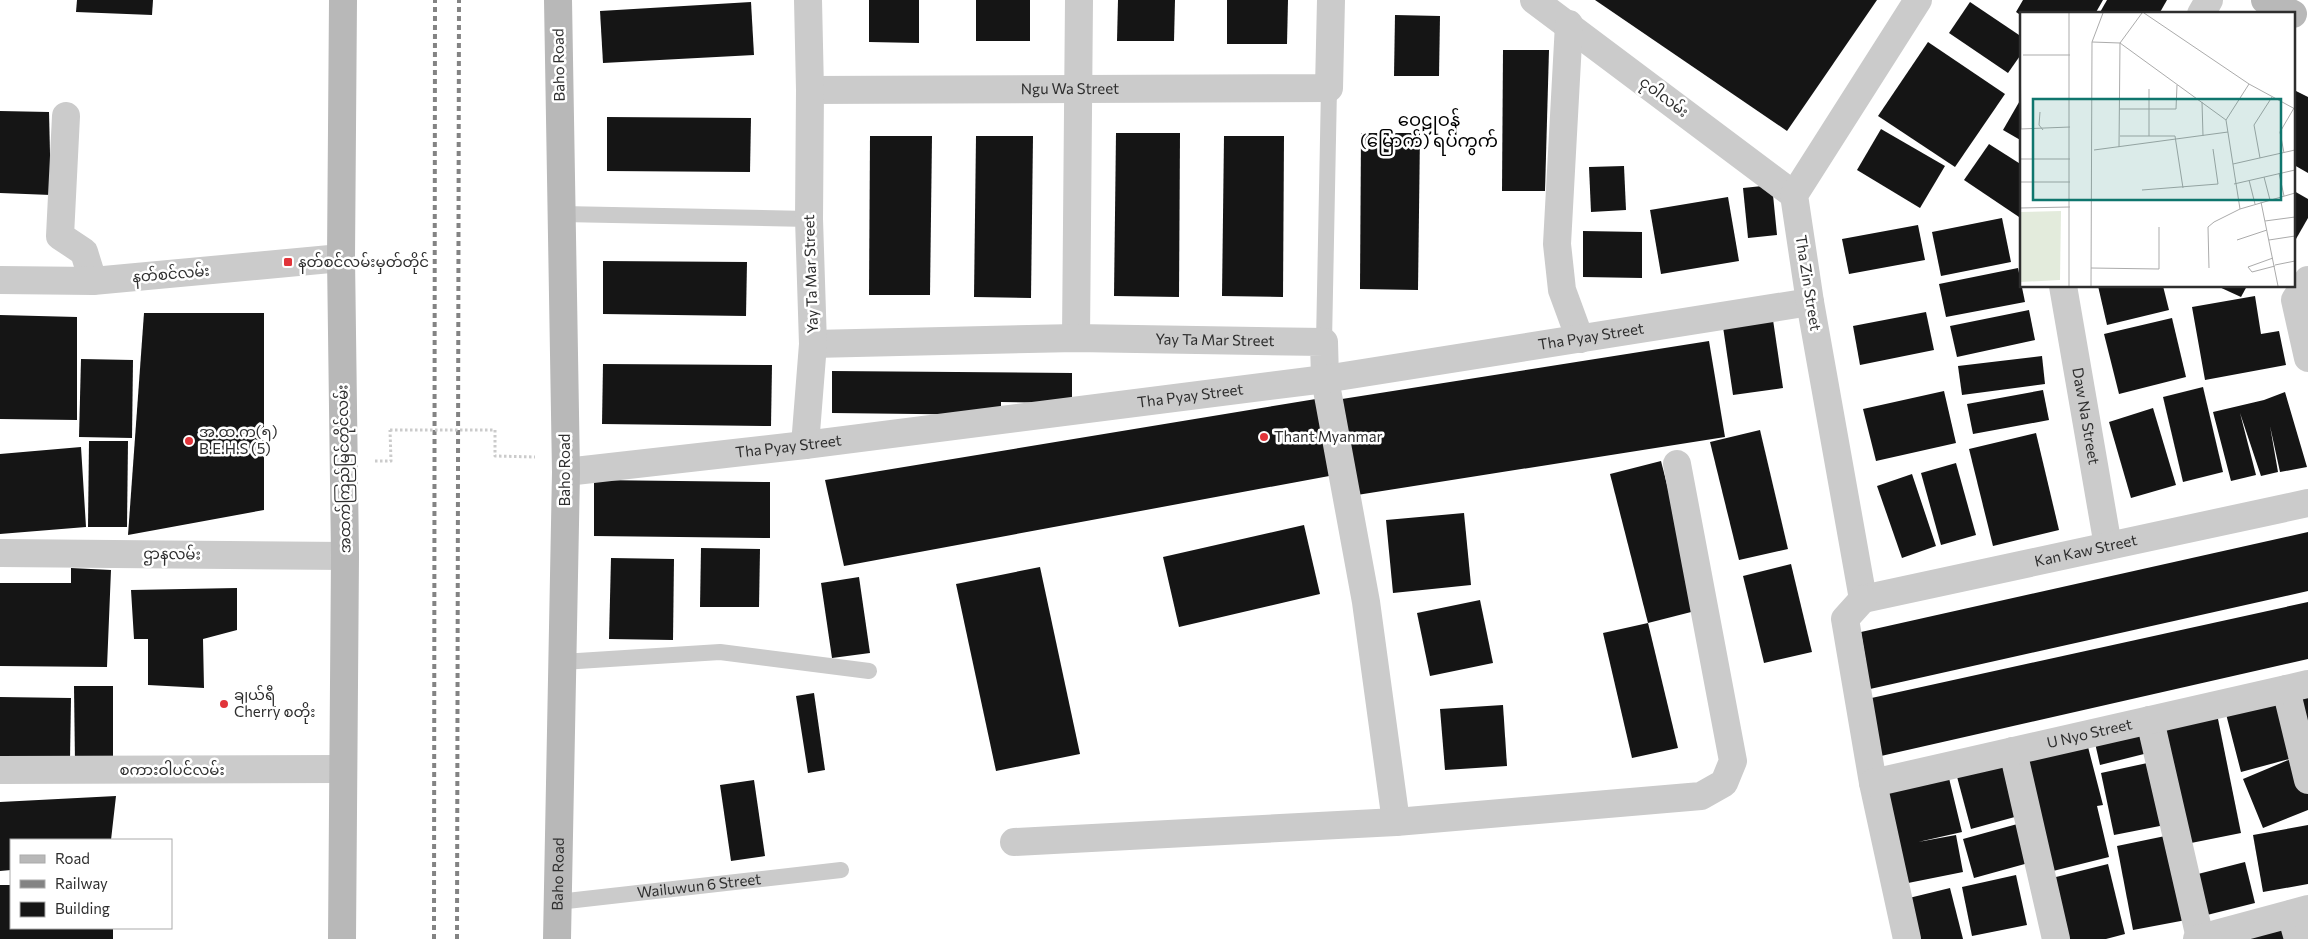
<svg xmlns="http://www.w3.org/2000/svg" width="2308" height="939" font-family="Commissioner,'Noto Sans Myanmar',sans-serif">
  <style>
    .building { fill: #151515 }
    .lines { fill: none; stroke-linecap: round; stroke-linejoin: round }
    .path { stroke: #cbcbcb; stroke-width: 3; stroke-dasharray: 2.5 2.5; stroke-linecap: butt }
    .lane { stroke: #cbcbcb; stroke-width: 16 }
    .street { stroke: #cbcbcb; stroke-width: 28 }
    .secondary { stroke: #b8b8b8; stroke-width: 28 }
    .rail { stroke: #838383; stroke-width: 4; stroke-dasharray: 5 4; stroke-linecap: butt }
    .path-bridge { stroke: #cbcbcb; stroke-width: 3; stroke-dasharray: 2.5 2.5; stroke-linecap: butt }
    .poi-dot { fill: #e1343a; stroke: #fff; stroke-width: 2 }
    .labels { text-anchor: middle; stroke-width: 5; stroke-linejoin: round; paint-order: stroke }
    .street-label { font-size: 15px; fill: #2e2e2e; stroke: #fff }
    .poi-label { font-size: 15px; fill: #2e2e2e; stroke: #fff; text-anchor: start }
    .quarter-label { font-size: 18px; fill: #000; stroke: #fff }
    .inset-road { fill: none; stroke: #ababab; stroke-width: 1 }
    .view { fill: #0f766e; fill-opacity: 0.15; stroke: #0f766e; stroke-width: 2.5 }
    .inset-edge { fill: none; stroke: #2e2e2e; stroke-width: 2.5 }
  </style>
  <rect width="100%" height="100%" fill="#fff"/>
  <g class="building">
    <path d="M77 0H153L152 15 76 12Z"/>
    <path d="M869 0H919V43L869 42Z"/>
    <rect x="976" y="0" width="54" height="41"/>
    <path d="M1118 0H1175L1174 41H1117Z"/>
    <path d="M1227 0H1288L1287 44H1227Z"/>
    <path d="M1595 0H1877L1787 131Z"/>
    <path d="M2023 0H2103L2095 14H2022V16L2016 12Z"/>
    <path d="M2107 0H2167L2159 14H2099Z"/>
    <path d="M751 2 754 55 603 63 600 11Z"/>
    <path d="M1970 2 2022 37V53L2008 73 1949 33Z"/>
    <path d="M1395 15 1440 16 1439 76H1394Z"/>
    <path d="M1928 42 2005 94 1955 167 1878 116Z"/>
    <path d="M1503 50H1549L1545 191H1502Z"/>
    <path d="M2294 90 2308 97V173L2294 165Z"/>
    <path d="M2022 97V141L2003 130Z"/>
    <path d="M0 111 49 112 51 195 0 193Z"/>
    <path d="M607 117 751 118 750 172 607 171Z"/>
    <path d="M1881 129 1945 166 1920 208 1857 170Z"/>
    <path d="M1116 133H1180L1179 297 1114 296Z"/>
    <path d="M1361 133H1420L1418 290 1360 289Z"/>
    <path d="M870 136H932L930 295H869Z"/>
    <path d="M976 136H1033L1031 298 974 297Z"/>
    <path d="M1224 136H1284L1283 297 1222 296Z"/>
    <path d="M1989 144 2022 165V219L1964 180Z"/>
    <path d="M1624 166 1626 210 1591 212 1589 167Z"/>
    <path d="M1772 185 1777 235 1748 238 1743 188Z"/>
    <path d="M2294 191 2308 199V218L2296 239 2294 238Z"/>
    <path d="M1728 197 1739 261 1661 274 1650 210Z"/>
    <path d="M2002 218 2011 262 1941 276 1932 232Z"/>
    <path d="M1918 225 1925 260 1849 274 1842 239Z"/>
    <path d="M1583 231 1642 232V278L1583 277Z"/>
    <path d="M603 261 747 262 746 316 603 314Z"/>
    <path d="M2018 268 2025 302 1946 317 1939 284Z"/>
    <path d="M2098 286H2163L2169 310 2107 325Z"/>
    <path d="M2217 286H2247L2241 297Z"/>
    <path d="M2255 296 2261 334 2279 331 2286 365 2205 380 2192 307Z"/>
    <path d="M2029 310 2035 340 1957 357 1950 326Z"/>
    <path d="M1926 312 1934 350 1860 365 1853 326Z"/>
    <path d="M144 313H264V510L128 535Z"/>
    <path d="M1772 313 1783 388 1733 395 1722 320Z"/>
    <path d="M0 315 77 317V420L0 419Z"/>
    <path d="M2172 318 2186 377 2119 394 2104 334Z"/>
    <path d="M1709 341 1725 437 1357 495 1342 399Z"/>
    <path d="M2042 356 2045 384 1962 395 1958 366Z"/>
    <path d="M81 359 133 360 132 438 79 437Z"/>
    <path d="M603 364 772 365 771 426 602 424Z"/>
    <path d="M832 371 1072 373V403L1001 402V415L832 413Z"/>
    <path d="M2203 387 2223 472 2183 482 2163 397Z"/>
    <path d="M2043 390 2049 420 1973 434 1967 404Z"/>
    <path d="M1944 391 1956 443 1876 461 1863 409Z"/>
    <path d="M2285 392 2307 467 2280 472 2270 426 2278 472 2261 476 2240 413 2256 475 2231 481 2213 412 2264 400Z"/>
    <path d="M1322 398 1340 474 844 566 825 480Z"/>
    <path d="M2153 408 2176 485 2131 498 2109 422Z"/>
    <path d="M1760 430 1788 549 1739 560 1710 442Z"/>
    <path d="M2036 433 2059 530 1993 546 1969 449Z"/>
    <path d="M89 441H128L127 527H88Z"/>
    <path d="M81 447 86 527 0 534V454Z"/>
    <path d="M1661 461 1699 610 1648 623 1610 474Z"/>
    <path d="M1956 463 1976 535 1941 545 1921 473Z"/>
    <path d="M1912 474 1936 546 1902 558 1877 486Z"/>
    <path d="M594 480 770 482V538L594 536Z"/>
    <path d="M1464 513 1471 585 1393 593 1386 520Z"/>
    <path d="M1304 525 1320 594 1179 627 1163 557Z"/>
    <path d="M2308 532V591L1870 689 1861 632Z"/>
    <path d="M701 548 760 549 759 607H700Z"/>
    <path d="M611 558 674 559 673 640 609 639Z"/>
    <path d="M1791 564 1812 652 1764 663 1743 576Z"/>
    <path d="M1040 567 1080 754 996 771 956 584Z"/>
    <path d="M71 568 111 570 107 667 0 666V583H71Z"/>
    <path d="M859 577 870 653 832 658 821 583Z"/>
    <path d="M237 588V630L203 639 204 688 148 685V639H134L131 590Z"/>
    <path d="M1480 600 1493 663 1430 676 1417 613Z"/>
    <path d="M2308 602V659L1881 756 1867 699Z"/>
    <path d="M1648 623 1678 748 1632 758 1603 633Z"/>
    <path d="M74 686H113V767L75 763Z"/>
    <path d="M814 693 825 770 808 773 796 696Z"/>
    <path d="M2308 694V725L2294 696Z"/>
    <path d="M0 697 71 698 70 760 0 757Z"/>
    <path d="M2277 700 2308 793V810L2263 828 2243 779 2293 758 2241 772 2226 714Z"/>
    <path d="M1503 705 1507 766 1445 770 1440 709Z"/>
    <path d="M2217 714 2241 833 2186 844 2162 725Z"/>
    <path d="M2146 730 2152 752 2100 765 2095 743Z"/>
    <path d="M2087 743 2103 805 2097 806 2109 857 2049 872 2023 758Z"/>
    <path d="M2007 760 2022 815 1971 829 1956 773Z"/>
    <path d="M2152 762 2165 825 2114 835 2101 773Z"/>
    <path d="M1948 774 1962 832 1918 842 1956 835 1963 872 1908 883 1887 788Z"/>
    <path d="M754 780 765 856 731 861 720 785Z"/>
    <path d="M116 796 111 840H11V870L0 871V802Z"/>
    <path d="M2021 823 2032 862 1974 878 1963 839Z"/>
    <path d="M2308 825V884L2263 892 2253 835Z"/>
    <path d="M2170 835 2186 920 2133 930 2117 846Z"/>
    <path d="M2245 862 2255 903 2203 916 2194 875Z"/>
    <path d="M2108 864 2125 934 2106 939H2068L2052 878Z"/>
    <path d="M2016 875 2027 925 1972 936 1962 887Z"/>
    <path d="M0 885H11V928H113V939H0Z"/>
    <path d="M1950 888 1963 939H1919L1909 898Z"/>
    <path d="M2285 926 2288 939H2241Z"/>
  </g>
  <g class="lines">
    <g class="path">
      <path d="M495 430V456L535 457"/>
      <path d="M375 461H391L390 430"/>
    </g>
    <g class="lane">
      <path d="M562 214 809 219"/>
      <path d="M1324 342 1329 88"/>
      <path d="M562 662 720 652 869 671"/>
      <path id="s1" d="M558 902 841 870"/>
    </g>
    <g class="street">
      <path d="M1534 0 1794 195"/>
      <path d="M2201 14 2209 0"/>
      <path d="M1569 24 1557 244 1562 290 1580 339"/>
      <path id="s2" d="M810 90 1329 88 1331 0"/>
      <path d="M66 116 60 236 84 252 93 281"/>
      <path d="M0 280 93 281 341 258"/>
      <path d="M2308 280 2295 300 2308 358"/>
      <path id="s3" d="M2063 286 2108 546"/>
      <path d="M1076 338 1079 0"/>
      <path id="s4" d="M813 344 1076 338 1324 342 1325 379 1366 602 1396 822"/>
      <path d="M805 445 813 344 809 219 810 90 808 0"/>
      <path id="s5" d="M566 472 805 445 1325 379 1810 302"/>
      <path d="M0 553 345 556"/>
      <path d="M1863 599 1810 302 1794 195 1918 0"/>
      <path id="s6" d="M1863 599 2308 503"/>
      <path d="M1863 599 1845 619 1873 783 1907 939"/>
      <path d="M2286 689 2308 780"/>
      <path d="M2150 720 2200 938"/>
      <path d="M2013 751 2056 939"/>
      <path d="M0 770 343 769"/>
      <path id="s7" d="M1873 783 2308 684"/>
      <path d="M1014 842 1396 822 1701 796 1724 783 1733 761 1677 464"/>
      <path d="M2291 914 2298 939"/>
      <path d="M2197 939 2308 909"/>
    </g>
    <g class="secondary">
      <path d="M2265 0 2293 14"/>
      <path d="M342 939 345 556 341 258 343 0"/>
      <path id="s8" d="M557 939 566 472 558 0"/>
    </g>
    <g class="rail">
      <path d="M434 939 435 0"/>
      <path d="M457 939 459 0"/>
    </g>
    <path class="path-bridge" d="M390 430H495"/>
  </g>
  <g class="poi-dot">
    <rect x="283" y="257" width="10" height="10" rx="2.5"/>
    <circle cx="1264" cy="437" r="5"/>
    <circle cx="189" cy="441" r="5"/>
    <circle cx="224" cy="704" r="5"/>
  </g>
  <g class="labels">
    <g class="street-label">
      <text transform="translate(559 65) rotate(-91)" y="5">Baho Road</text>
      <text dy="5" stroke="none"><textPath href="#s2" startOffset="260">Ngu Wa Street</textPath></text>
      <text transform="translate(1664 97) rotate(37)" y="5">ငုဝါလမ်း</text>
      <text transform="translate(171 274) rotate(-5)" y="5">နတ်စင်လမ်း</text>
      <text transform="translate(811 274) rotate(-92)" y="5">Yay Ta Mar Street</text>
      <text transform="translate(1808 283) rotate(81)" y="5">Tha Zin Street</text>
      <text dy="5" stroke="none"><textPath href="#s5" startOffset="1034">Tha Pyay Street</textPath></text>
      <text dy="5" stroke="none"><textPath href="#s4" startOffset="402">Yay Ta Mar Street</textPath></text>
      <text dy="5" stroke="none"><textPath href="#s5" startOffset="629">Tha Pyay Street</textPath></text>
      <text dy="5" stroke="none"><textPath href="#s3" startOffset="132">Daw Na Street</textPath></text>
      <text dy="5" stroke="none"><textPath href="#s5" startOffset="224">Tha Pyay Street</textPath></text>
      <text transform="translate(344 469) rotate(-91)" y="5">အထက်ကြည်မြင်တိုင်လမ်း</text>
      <text transform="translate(565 470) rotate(-90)" y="5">Baho Road</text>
      <text dy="5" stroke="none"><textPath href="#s6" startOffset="228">Kan Kaw Street</textPath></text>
      <text transform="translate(172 554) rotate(1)" y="5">ဌာနလမ်း</text>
      <text dy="5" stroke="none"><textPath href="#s7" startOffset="222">U Nyo Street</textPath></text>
      <text x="172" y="775">စကားဝါပင်လမ်း</text>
      <text dy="5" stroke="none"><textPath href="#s8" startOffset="65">Baho Road</textPath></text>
      <text dy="5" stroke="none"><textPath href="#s1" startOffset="142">Wailuwun 6 Street</textPath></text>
    </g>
    <g class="poi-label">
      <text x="298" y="267">နတ်စင်လမ်းမှတ်တိုင်</text>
      <text x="199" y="437">အ.ထ.က(၅)<tspan x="199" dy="17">B.E.H.S (5)</tspan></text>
      <text x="1274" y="442">Thant Myanmar</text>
      <text x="234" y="700">ချယ်ရီ<tspan x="234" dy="17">Cherry စတိုး</tspan></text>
    </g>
    <g class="quarter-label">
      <text x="1429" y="126">ဝေဠုဝန်<tspan x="1429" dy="21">(မြောက်) ရပ်ကွက်</tspan></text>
    </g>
  </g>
  <g transform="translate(2020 12)">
    <rect width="275" height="275" fill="#fff"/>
    <path d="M41 199 40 268 0 270V200Z" fill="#e3ebdc"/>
    <path class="inset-road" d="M124 1 229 72 275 97M0 30 1 117M72 30 100 31 206 108M3 43H50M182 90 183 124M100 97H156L157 73M20 100 19 113 23 118M0 117 50 115M100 124H155L163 176M129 124V77M99 135 100 31 122 1M74 138 208 120M264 141 260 120 274 96M240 146 234 113 252 85M0 147H50M213 152 275 138M259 161 264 184M244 165 250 188M229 168 235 192M0 170H50M214 172 275 158M122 178 198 172 193 137M241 190 258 274M0 196 50 195M220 197 206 108 229 72M245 209 275 205M217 228 247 218M249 228 275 224M253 246 228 255 232 260 255 254M255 253 275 249M71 256 139 257V215M189 256 188 215 194 210 220 197 275 181M49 274V1M71 274 72 30 83 1"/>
    <path class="view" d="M13 87H261V188H13Z"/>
    <rect width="275" height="275" class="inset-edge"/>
  </g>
  <rect x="10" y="839" width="162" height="90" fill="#ffffff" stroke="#ababab"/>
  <rect x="20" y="855" width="25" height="8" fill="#b8b8b8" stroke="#ababab"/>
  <text x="55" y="864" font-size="15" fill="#2e2e2e">Road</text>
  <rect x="20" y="880" width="25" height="8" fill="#838383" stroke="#ababab"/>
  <text x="55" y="889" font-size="15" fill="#2e2e2e">Railway</text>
  <rect x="20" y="902" width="25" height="15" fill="#151515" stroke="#ababab"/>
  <text x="55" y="914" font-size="15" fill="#2e2e2e">Building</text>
</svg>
